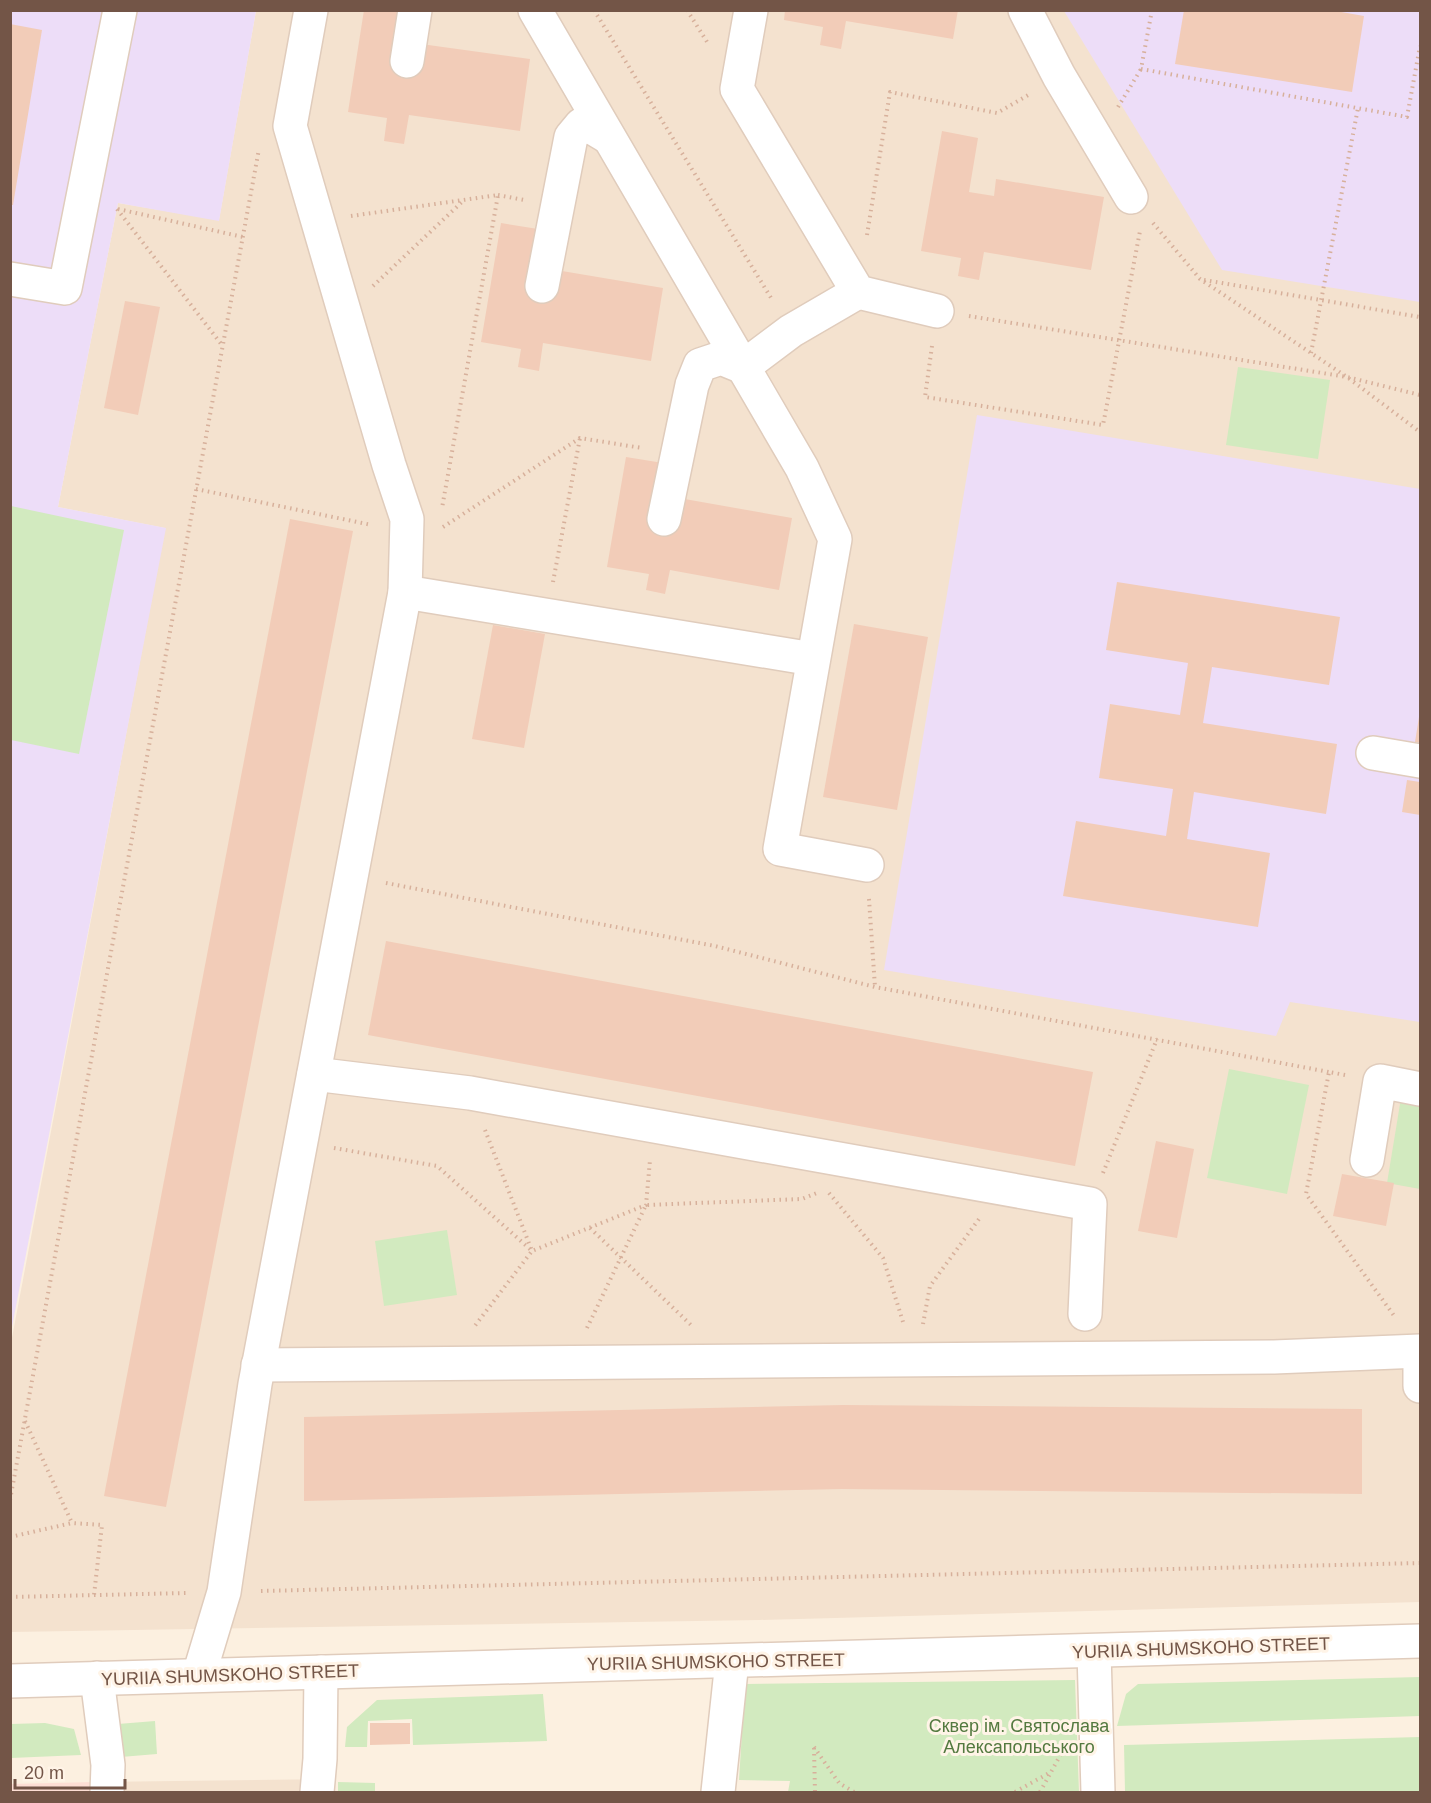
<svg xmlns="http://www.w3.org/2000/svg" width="1431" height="1803" font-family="Arial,sans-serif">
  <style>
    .residential { fill: #f4e2cf }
    .commercial { fill: #fdded4 }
    .education { fill: #edddf8 }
    .green { fill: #d2eabf }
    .building { fill: #f2ccb8 }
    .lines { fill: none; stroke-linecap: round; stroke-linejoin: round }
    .minor-casing { stroke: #e0ccbc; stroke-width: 36 }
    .path { stroke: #d7b09b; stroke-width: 4; stroke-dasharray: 1.5 4.5; stroke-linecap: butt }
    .minor { stroke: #fff; stroke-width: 33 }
    .labels { text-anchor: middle; stroke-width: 6; stroke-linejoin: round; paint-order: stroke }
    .street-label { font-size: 18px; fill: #735547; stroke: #fff4e7 }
    .park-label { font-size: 18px; fill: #53793f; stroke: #fff4e7 }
  </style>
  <rect width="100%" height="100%" fill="#fcf0e0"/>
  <g class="residential">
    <path d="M256 11H1420V1602L759 1620 11 1632V1343L165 528 58 507 118 203 219 220Z"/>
    <path d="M333 1779 334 1792H95V1782Z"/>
  </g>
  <path class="commercial" d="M95 1782V1792H11L10 1784Z"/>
  <g class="education">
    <path d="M11 11H256L219 221 118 203 58 507 166 528 11 1332Z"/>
    <path d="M1064 11H1420V302L1222 270Z"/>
    <path d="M977 415 1420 489V1022L1290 1002 1276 1036 884 970Z"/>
  </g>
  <g class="green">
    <path d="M1238 367 1330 380 1318 459 1226 445Z"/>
    <path d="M11 506 124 530 79 754 11 740Z"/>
    <path d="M1229 1069 1309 1085 1287 1194 1207 1178Z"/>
    <path d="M1401 1098 1420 1101V1189L1387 1183Z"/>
    <path d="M447 1230 457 1295 384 1306 375 1241Z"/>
    <path d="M1420 1677V1716L1117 1726 1126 1694 1138 1684Z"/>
    <path d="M1075 1680 1079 1792H788L790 1781 739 1780 745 1684Z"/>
    <path d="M543 1694 547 1741 413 1745 412 1719 368 1721 367 1747H345L347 1727 377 1700Z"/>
    <path d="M155 1721 157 1754 121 1757 118 1724Z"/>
    <path d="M45 1723 74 1729 81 1755 11 1758V1724Z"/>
    <path d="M1420 1737V1792H1125L1124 1745Z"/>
    <path d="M338 1782 375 1783V1792H338Z"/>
  </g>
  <g class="building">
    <path d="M364 10H403L421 44 530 59 520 131 409 115 404 144 384 141 387 118 348 112Z"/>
    <path d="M785 10H958L953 39 846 21 841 49 820 45 823 27 784 20Z"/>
    <path d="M1184 10H1330L1364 16 1352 92 1175 64Z"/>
    <path d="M10 24 42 30 13 205H10Z"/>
    <path d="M942 131 978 138 969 192 994 196 996 179 1104 197 1091 270 984 252 979 280 958 276 961 258 921 251Z"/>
    <path d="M501 223 538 229 556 270 663 288 651 361 543 343 539 371 518 367 521 349 481 342Z"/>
    <path d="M125 301 160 307 138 415 104 408Z"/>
    <path d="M626 457 663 463 679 498 792 518 779 590 670 570 665 594 646 590 649 574 607 567Z"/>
    <path d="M290 519 353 531 166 1507 104 1496Z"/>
    <path d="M1117 582 1340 617 1329 685 1212 667 1203 723 1337 744 1326 814 1194 792 1187 839 1270 853 1258 927 1063 896 1076 821 1166 836 1173 789 1099 778 1110 704 1180 715 1188 663 1106 650Z"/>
    <path d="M854 624 928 637 897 810 823 797Z"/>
    <path d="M493 625 545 634 524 748 472 739Z"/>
    <path d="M1419 717H1420V743L1415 742Z"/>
    <path d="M1407 780 1420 782V815L1402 812Z"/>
    <path d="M386 941 1093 1072 1075 1166 368 1035Z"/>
    <path d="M1156 1141 1194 1149 1177 1238 1138 1231Z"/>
    <path d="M1342 1174 1394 1183 1386 1226 1333 1216Z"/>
    <path d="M843 1405 1362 1409V1494L842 1489 304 1501V1417Z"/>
    <path d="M370 1723H410V1744L370 1745Z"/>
  </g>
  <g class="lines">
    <defs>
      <g id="minor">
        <path d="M535 10 802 468 835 539 780 849 867 865"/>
        <path d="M751 10 737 89 858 292 937 311"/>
        <path d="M1025 10 1059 76 1131 197"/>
        <path d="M407 61 415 10"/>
        <path d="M10 279 65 288 120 10"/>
        <path d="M542 286 571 137 581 125 593 128 608 137"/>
        <path d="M664 519 692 385 700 365 721 358 743 367 791 331 858 292"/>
        <path d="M405 592 813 659"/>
        <path d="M1373 753 1420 761"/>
        <path d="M314 1074 470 1093 1090 1204 1085 1314"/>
        <path d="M1367 1160 1380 1081 1420 1089"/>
        <path d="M1420 1352V1386"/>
        <path d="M258 1365 1274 1357 1420 1351"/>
        <path d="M1094 1652 1098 1792"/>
        <path d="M199 1675 224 1592 255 1384 405 592 407 519 389 465 290 126 311 10"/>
        <path d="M97 1678 108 1765 107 1792"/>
        <path d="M10 1681 1420 1641"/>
        <path d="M317 1792 320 1759 321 1672"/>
        <path d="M718 1792 732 1661"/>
      </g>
    </defs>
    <use href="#minor" class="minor-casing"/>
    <g class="path">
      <path d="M594 10 773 301"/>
      <path d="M687 10 709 45"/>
      <path d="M1152 10 1141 69 1407 117 1420 46"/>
      <path d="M1118 107 1141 69"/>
      <path d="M498 195 524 200"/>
      <path d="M117 209 222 345"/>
      <path d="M118 209 243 237"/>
      <path d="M351 216 498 195 442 508"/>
      <path d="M1153 223 1200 279 1347 377 1420 432"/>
      <path d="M867 235 890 92 997 113 1030 94"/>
      <path d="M1204 280 1420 317"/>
      <path d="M373 286 464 200"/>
      <path d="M969 316 1347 377 1420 395"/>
      <path d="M932 346 925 397 1103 425 1140 231"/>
      <path d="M1311 353 1358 108"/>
      <path d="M196 489 372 525"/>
      <path d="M443 527 580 438 642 448"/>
      <path d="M553 582 580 438"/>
      <path d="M386 883 715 946 875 987 1329 1072"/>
      <path d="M869 899 875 987"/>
      <path d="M1345 1075 1329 1072 1306 1194 1395 1317"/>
      <path d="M485 1130 532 1251 646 1205 650 1160"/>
      <path d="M334 1148 437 1166 532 1251 474 1327"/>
      <path d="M1103 1173 1157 1039"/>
      <path d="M829 1193 883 1258 904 1325"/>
      <path d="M590 1228 691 1325"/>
      <path d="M923 1324 930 1286 979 1219"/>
      <path d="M587 1328 646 1205 802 1199 817 1193"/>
      <path d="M25 1421 72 1523"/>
      <path d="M10 1500 259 149"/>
      <path d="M10 1537 72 1523 102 1525 94 1595"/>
      <path d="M261 1591 1420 1563"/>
      <path d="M10 1597 187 1593"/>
      <path d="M814 1747 839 1783 854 1792"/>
      <path d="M814 1748 815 1792"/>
      <path d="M1015 1792 1051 1772 1061 1754"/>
      <path d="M1040 1792 1051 1772"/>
    </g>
    <use href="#minor" class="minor"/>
  </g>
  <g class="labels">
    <g class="street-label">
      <text transform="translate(1201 1648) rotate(-2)" y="6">YURIIA SHUMSKOHO STREET</text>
      <text transform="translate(716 1662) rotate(-1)" y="6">YURIIA SHUMSKOHO STREET</text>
      <text transform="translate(230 1675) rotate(-2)" y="6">YURIIA SHUMSKOHO STREET</text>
    </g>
    <g class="park-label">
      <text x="1019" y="1732">Сквер ім. Святослава<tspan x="1019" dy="21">Алексапольського</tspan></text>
    </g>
  </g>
  <rect width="1431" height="1803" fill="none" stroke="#735547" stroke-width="24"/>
  <path d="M15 1779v9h110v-9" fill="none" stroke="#735547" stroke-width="3"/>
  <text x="24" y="1779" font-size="18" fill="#735547" stroke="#fff4e7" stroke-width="4.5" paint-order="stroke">20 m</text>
</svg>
